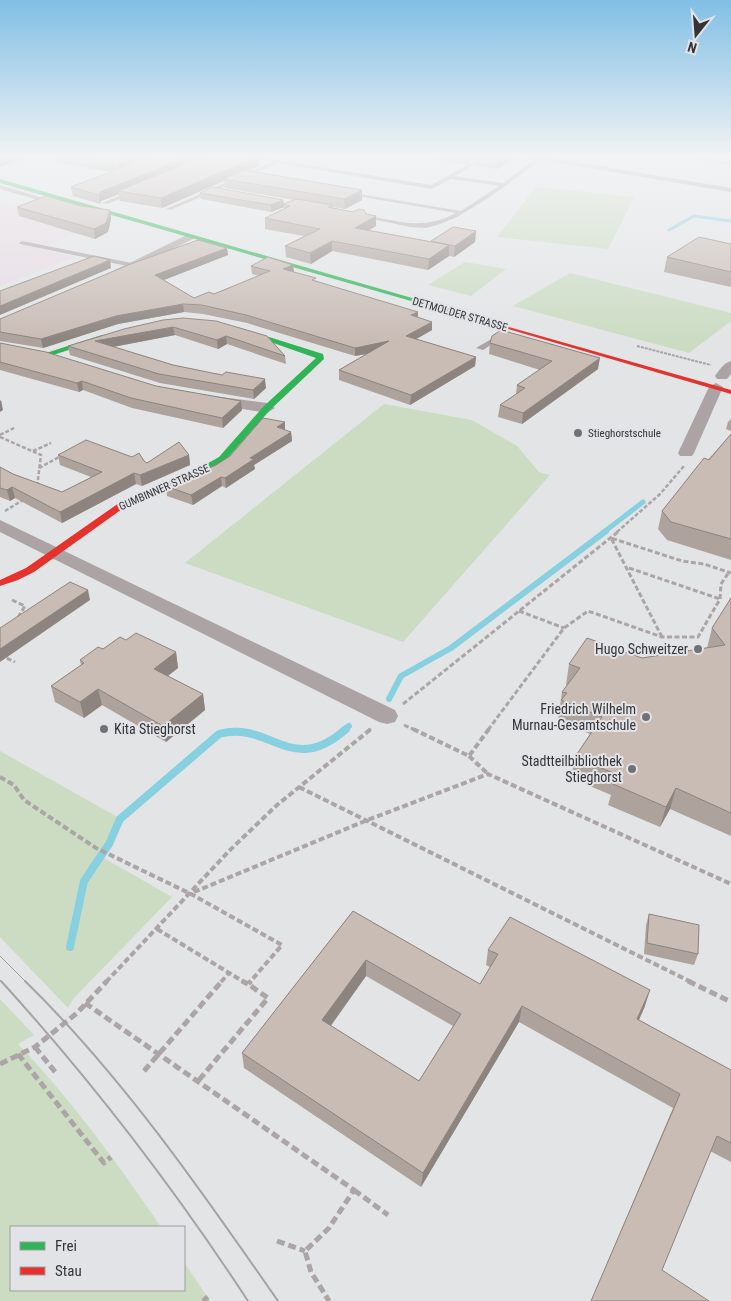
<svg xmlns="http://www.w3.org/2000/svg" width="731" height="1301" font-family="'Roboto Condensed',sans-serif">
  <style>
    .commercial { fill: #e6dae2 }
    .green { fill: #cbdcc3 }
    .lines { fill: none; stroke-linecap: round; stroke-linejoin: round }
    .stream-far3 { stroke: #87d0e0; stroke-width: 3 }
    .stream-far2 { stroke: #87d0e0; stroke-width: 5 }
    .stream-far1 { stroke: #87d0e0; stroke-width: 6 }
    .stream { stroke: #87d0e0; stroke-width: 8 }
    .path-far4 { stroke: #aba5a5; stroke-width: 2; stroke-dasharray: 3 1; stroke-linecap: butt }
    .path-far3 { stroke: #aba5a5; stroke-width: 2.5; stroke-dasharray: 4 2; stroke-linecap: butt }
    .path-far2 { stroke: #aba5a5; stroke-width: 3; stroke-dasharray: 5 2.5; stroke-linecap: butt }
    .path-far1 { stroke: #aba5a5; stroke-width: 4; stroke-dasharray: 6 3; stroke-linecap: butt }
    .path { stroke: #aba5a5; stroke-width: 5; stroke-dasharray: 8 4; stroke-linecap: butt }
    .lane { fill: #aca3a4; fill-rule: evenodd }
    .street { fill: #aca3a4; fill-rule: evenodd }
    .fast { fill: #30b455; fill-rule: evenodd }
    .jam { fill: #e5322d; fill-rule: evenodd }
    .tram-far1 { stroke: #a7a3a2; stroke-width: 1 }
    .tram { stroke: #a7a3a2; stroke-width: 2 }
    .wall { fill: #ada29c; fill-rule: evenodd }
    .shaded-wall { fill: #8d847f }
    .building { fill: #c9bcb5; stroke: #8d847f; fill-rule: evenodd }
    .poi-dot { fill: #717274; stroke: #e2e3e7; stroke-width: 2 }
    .labels { text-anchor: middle; stroke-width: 4; stroke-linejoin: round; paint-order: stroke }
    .far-street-label { font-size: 11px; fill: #343436; stroke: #e2e3e7 }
    .far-poi-label { font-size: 11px; fill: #343436; stroke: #e2e3e7; text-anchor: start }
    .poi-label { font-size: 14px; fill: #343436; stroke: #e2e3e7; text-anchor: end }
  </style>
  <rect width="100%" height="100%" fill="#e3e4e6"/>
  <path class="commercial" d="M27 201 104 220 40 249 76 257 0 286V203L10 206Z"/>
  <g class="green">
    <path d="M536 187 634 197 608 249 497 237Z"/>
    <path d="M465 262 506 269 471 296 428 285Z"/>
    <path d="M570 273 731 313V321L689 353 513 306Z"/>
    <path d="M384 404 472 420 517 446 539 472 550 475 403 642 185 563Z"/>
    <path d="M0 751 121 819 102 857 172 897 73 999 68 1008 0 937Z"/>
    <path d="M0 999 34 1035 18 1044C71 1099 118 1164 161 1227H11V1290H184V1262L210 1301H0Z"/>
  </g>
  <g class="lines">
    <path class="stream-far3" d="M669 230 694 216 731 221"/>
    <path class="stream-far2" d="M604 532 643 502"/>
    <g class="stream-far1">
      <path d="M389 699 401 676 451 648 606 531"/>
      <path d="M344 730 349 726"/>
    </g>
    <path class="stream" d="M70 947 84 881 109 844 120 819 219 734C271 720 291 778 346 729"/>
    <path class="path-far4" d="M637 346 711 365"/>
    <g class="path-far3">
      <path d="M0 435 14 428"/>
      <path d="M0 437 41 455 37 487"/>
      <path d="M33 451 51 443"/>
      <path d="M39 468 61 456"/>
      <path d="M5 511 23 500"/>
      <path d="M617 532 660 494 684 466"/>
    </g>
    <g class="path-far2">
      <path d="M629 568 720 599"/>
      <path d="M12 600 25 606 17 619"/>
      <path d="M519 611 564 628"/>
      <path d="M662 637 611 538 682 561 704 564 731 573"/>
      <path d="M0 655 15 662"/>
      <path d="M403 704 619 531"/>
      <path d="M404 725 415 730"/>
      <path d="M369 730 371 729"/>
      <path d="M488 730 564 628 588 611 662 637H698L720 599 721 584 729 572"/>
    </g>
    <g class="path-far1">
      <path d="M413 729 469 756 489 729"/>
      <path d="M469 756 488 774"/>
      <path d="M0 777 14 785 24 800 96 848 191 894 282 945 250 982"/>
      <path d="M299 787 691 982"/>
      <path d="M194 892 365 821 488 774 731 884"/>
      <path d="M157 929 244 982"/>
      <path d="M106 982 230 850 277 805 371 729"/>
      <path d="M221 982 229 973"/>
    </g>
    <g class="path">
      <path d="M242 981 248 984"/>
      <path d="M688 981 731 1002"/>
      <path d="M85 1003 354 1190 329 1228 305 1251 311 1272 329 1301"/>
      <path d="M35 1047 56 1073"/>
      <path d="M18 1054 104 1163 111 1157"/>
      <path d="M0 1064 35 1047 77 1013 107 981"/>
      <path d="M144 1071 222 981"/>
      <path d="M199 1080 268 998 248 984 251 981"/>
      <path d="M354 1190 388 1215"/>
      <path d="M277 1241 305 1251"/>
      <path d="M203 1301 208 1297"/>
    </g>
    <g class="lane">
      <path d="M246 157H259L431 185 481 157H487L455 176 503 183 533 161 521 157H545L731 188V192L541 160 487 199 455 218 440 224 426 228 410 227 358 216 361 214C396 221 423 231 456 213L345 194 348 192 461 211 499 186 451 179 432 189 278 163 171 210 166 209 272 162Z"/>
      <path d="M687 157H700L731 163V165Z"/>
      <path d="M0 185 56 202 57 203 52 204 0 189Z"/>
      <path d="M131 191 136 192 107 204 102 203Z"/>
      <path d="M22 241 132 263 135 265 132 267 20 244 19 243Z"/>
      <path d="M500 334 506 335 483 350 476 348Z"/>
    </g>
    <g class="street">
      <path d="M189 234 194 237 193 239 125 272H117L115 270Z"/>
      <path d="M731 361V374L727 379H717L715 376C719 370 724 363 731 361Z"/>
      <path d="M716 383 723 387 694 453 692 456H680L678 453 709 387Z"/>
      <path d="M213 396 267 403 275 408 267 413 208 403 206 400 208 397Z"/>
      <path d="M0 520 395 710 398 716 395 722 387 724 379 722 0 532Z"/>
    </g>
    <g class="fast">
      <path d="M0 179 457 311 458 312 453 313 0 183Z"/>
      <path d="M233 327H237L323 354 324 359 270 410 225 461 199 475 196 474V470L219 457 264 406 316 358 233 329Z"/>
      <path d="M102 335 109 337 50 356 43 354Z"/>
    </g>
    <g class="jam">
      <path d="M453 311 731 390V394L453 313Z"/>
      <path d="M199 469 202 470V474L125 507 34 572 18 580 0 586V580L26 568 119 503Z"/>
    </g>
    <g class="tram-far1">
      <path d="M0 956 26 982"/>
      <path d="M0 980 2 982"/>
    </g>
    <g class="tram">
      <path d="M1 981C92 1081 174 1188 248 1301"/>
      <path d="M25 981C122 1076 201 1190 278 1301"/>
    </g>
  </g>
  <g class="wall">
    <path d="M55 157H258L259 166 247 171 362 200 345 209 333 207V208L376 216V226L369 230 431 242 476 231 475 242 454 257 449 256 428 270 332 251 311 264 286 257 285 246 304 236 265 229V218L284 209V207L271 212 201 199 200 193 283 200 284 204 294 200 225 188 224 181 162 208 120 201 119 194 101 201 100 204 73 196 71 187 111 172 55 162ZM141 158H147L141 161Z"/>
    <path d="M421 157H476L465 164Z"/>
    <path d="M477 157H517L497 169 476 166Z"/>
    <path d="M81 206 110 210 111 219 108 232 95 239 19 216 17 207Z"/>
    <path d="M731 244V287L664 272 667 257Z"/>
    <path d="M227 248 228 255 164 280 194 298 214 294 259 276 252 274 251 266 293 265 294 272 316 281 432 322V330L416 339 476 357 475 366 410 405 339 380V370L366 354 355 356 247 323 203 314 184 312 118 324 43 348 0 341V319Z"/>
    <path d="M163 320 267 336 285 356 286 364 227 344 218 349 175 335 113 347 173 365 266 388 254 399 160 383 70 355 68 346Z"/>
    <path d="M0 343 156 386 241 401 242 410 223 428 132 408 83 390 79 392 0 370Z"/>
    <path d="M490 343 598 369 522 424 498 417 500 405 516 394 517 385 540 370 489 354Z"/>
    <path d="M731 419V431L726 429 728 422Z"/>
    <path d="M285 422V430L291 432 292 441 254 465 255 469 226 488 222 486 193 505 167 496 166 486 216 465Z"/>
    <path d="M731 434V560L667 540 658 529 662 511Z"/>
    <path d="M58 455 144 461 147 463 189 455 190 465 142 486 136 484 62 523 15 498 10 501 0 497V467L13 474 62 492 91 477 60 465Z"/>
    <path d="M731 598V836L670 809 660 827 608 805 611 795 571 778 575 757 590 734 558 720 562 692 567 685H566L569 664 642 658 707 648 712 628Z"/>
    <path d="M126 640 176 652 178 668 168 676 203 694 205 710 166 742 102 705 84 718 55 702 51 686 81 665 80 660 103 649Z"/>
    <path d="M353 911 480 984 490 967 486 965 488 950 645 1006 639 1020 731 1070V1162L710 1151 591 1301 673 1108 519 1022 421 1187 244 1068 242 1053ZM366 976 453 1026 419 1081 331 1026Z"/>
    <path d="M649 914 698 954 694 965 644 954 646 925Z"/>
  </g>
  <g class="shaded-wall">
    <path d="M4 157H29L0 167V159Z"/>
    <path d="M135 157H141L142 163 119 174 118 165 119 163Z"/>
    <path d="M188 157H209L118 191 119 194 101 201 100 204 99 195 100 192Z"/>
    <path d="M256 157H258L259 166 228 179H224V181L162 208 161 198Z"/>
    <path d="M465 157H476L465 164Z"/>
    <path d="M501 157H517L497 169V160Z"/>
    <path d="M362 190V200L345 209 344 199Z"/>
    <path d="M283 200 284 207 271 212V205Z"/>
    <path d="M110 210 111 219 108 232 95 239 94 229Z"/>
    <path d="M376 216V226L355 238V228Z"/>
    <path d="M476 231 475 242 454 257 455 246Z"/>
    <path d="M332 241V251L311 264 310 253Z"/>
    <path d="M449 245V256L428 270 429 259Z"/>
    <path d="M227 248 228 255 156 283 155 275Z"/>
    <path d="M110 260 111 268 0 315V306Z"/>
    <path d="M293 265 294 272 283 269Z"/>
    <path d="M183 304 184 312 118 324 43 348 41 339 116 316Z"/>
    <path d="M418 312V320L411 315Z"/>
    <path d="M432 322V330L406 345V336Z"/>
    <path d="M173 327 175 335 97 350 95 341Z"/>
    <path d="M226 336 227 344 218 349 217 340Z"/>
    <path d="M389 341 388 350 355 356V348Z"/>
    <path d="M476 357 475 366 410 405 411 395Z"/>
    <path d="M600 358 598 369 522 424 523 413Z"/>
    <path d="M265 379 266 388 254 399 253 390Z"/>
    <path d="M82 381 83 390 79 392 77 383Z"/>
    <path d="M1 400 3 410 0 412V401Z"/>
    <path d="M241 401 242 410 223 428 222 418Z"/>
    <path d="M285 422V431L277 427Z"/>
    <path d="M291 432 292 441 254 465 255 469 226 488 225 478 250 458Z"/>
    <path d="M189 455 190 465 142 486 140 475Z"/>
    <path d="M134 473 136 484 62 523 60 512Z"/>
    <path d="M221 477 222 486 193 505 191 495Z"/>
    <path d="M12 487 15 498 10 501 7 490Z"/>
    <path d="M88 590 90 600 0 662V649Z"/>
    <path d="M176 652 178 668 157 684 154 669Z"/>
    <path d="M98 689 102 705 84 718 80 702Z"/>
    <path d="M203 694 205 710 166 742 163 726Z"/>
    <path d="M676 788 670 809 660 827 666 807Z"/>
    <path d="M366 960V976L323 1036 322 1020Z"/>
    <path d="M650 990 645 1006 632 1035 637 1019Z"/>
    <path d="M522 1006 519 1022 421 1187 423 1173Z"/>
  </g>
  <g class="building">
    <path d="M74 157H135L119 163 118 165Z"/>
    <path d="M150 157H188L100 192 99 195 71 187Z"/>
    <path d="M202 157H256L161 198 118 191Z"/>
    <path d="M483 157H501L497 160Z"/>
    <path d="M244 170 362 190 344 199 224 179Z"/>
    <path d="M213 187 283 200 271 205 200 193Z"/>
    <path d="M46 196 81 206 110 210 106 223 94 229 17 207Z"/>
    <path d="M297 199 333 205 328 207 353 212 359 209 364 210 366 214 376 216 355 228 449 245 429 259 332 241 310 253 285 246 320 229 265 218 290 206 283 204Z"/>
    <path d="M453 227 476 231 455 246 431 241Z"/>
    <path d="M699 237 731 244V272L667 257Z"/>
    <path d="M198 240 227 248 155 275 194 298 209 292 214 294 270 271 251 266 268 257 293 265 283 269 316 278 312 280 418 312 411 315 432 322 406 336 476 357 411 395 339 370 389 341 355 348 246 315 202 305 183 304 116 316 41 339 0 332V319L128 265Z"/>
    <path d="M94 256 110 260 0 306V291Z"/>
    <path d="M183 318 216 321 267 336 285 356 226 336 217 340 173 327 95 341 173 365 222 375 226 372 265 379 253 390 159 374 68 346 124 329 163 320Z"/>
    <path d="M501 330 600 358 523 413 500 405 525 388 517 385 552 361 490 343 492 336Z"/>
    <path d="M0 343 46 352 156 386 241 401 222 418 131 398 82 381 77 383 0 362Z"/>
    <path d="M263 418 285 422 277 427 291 432 250 458 254 459 225 478 221 477 191 495 166 486 216 465 230 456Z"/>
    <path d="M731 434V539L671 522 662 511 704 458 709 460Z"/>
    <path d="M86 440 132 457 139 453 144 461 147 463 179 442 189 455 140 475 134 473 60 512 12 487 7 490 0 488V467L13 474 62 492 102 472 58 455Z"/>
    <path d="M70 582 88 590 0 649V628Z"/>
    <path d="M731 598V813L676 788 666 807 613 784 618 775 575 757 602 717 561 700 567 693 562 692 580 668 569 664 587 638 642 658 725 645 712 628Z"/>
    <path d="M136 633 176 652 154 669 203 694 163 726 98 689 80 702 51 686 84 663 80 660 98 647 103 649 120 637 126 640Z"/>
    <path d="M353 911 480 984 498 954 488 950 510 917 650 990 637 1019 731 1070V1143L717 1136 662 1270 709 1301H591L680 1094 522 1006 423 1173 242 1053ZM366 960 461 1014 419 1081 322 1020Z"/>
    <path d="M649 914 699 925 698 954 647 943Z"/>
  </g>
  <linearGradient id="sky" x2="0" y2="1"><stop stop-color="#81bfe5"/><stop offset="0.46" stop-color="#f2f3f4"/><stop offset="1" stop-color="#f2f3f4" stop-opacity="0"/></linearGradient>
  <rect width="731" height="340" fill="url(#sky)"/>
  <g class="poi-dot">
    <circle cx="578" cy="433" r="5"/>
    <circle cx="698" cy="649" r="5"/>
    <circle cx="646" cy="717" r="5"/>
    <circle cx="104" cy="729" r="5"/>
    <circle cx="632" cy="769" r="5"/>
  </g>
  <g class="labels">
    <g class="far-street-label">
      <text transform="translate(460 314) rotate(16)" y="4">DETMOLDER STRASSE</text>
      <text transform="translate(164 487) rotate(-24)" y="4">GUMBINNER STRASSE</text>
    </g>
    <g class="far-poi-label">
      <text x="588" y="437">Stieghorstschule</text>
    </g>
    <g class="poi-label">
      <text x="688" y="654">Hugo Schweitzer</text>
      <text x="636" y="714">Friedrich Wilhelm<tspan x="636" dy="16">Murnau-Gesamtschule</tspan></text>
      <text x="114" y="734" text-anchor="start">Kita Stieghorst</text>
      <text x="622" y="766">Stadtteilbibliothek<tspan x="622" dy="16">Stieghorst</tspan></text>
    </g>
  </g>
  <rect x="10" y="1226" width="175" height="65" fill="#e2e3e7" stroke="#9c9da0"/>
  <rect x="20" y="1242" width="25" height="8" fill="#30b455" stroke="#9c9da0"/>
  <text x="55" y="1251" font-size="15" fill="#343436">Frei</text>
  <rect x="20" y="1267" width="25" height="8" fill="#e5322d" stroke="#9c9da0"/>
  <text x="55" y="1276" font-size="15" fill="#343436">Stau</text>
  <g transform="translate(696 35) rotate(197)" stroke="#e2e3e7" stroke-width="4" paint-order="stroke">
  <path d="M0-4L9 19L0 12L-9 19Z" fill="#343436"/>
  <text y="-8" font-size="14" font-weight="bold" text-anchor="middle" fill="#343436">N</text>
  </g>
</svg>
